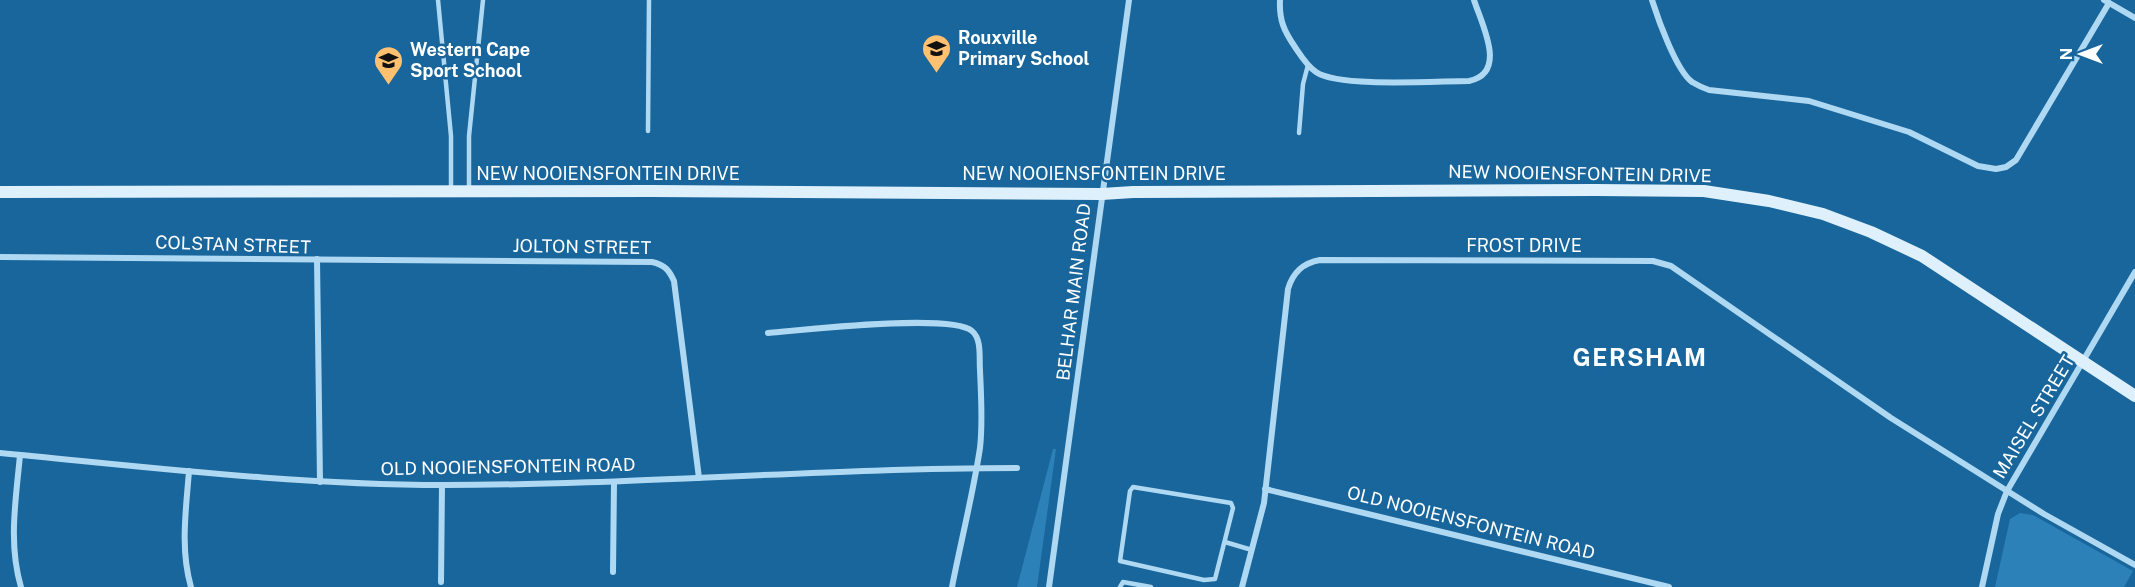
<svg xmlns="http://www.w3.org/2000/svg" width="2135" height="587" font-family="'Public Sans',sans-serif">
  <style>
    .green { fill: #2c81b9 }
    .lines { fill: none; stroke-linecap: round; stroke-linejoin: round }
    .lane { stroke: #afd8f2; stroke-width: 4.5 }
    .street { stroke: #afd8f2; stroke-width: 6 }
    .secondary { stroke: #def0fc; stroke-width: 12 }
    .labels { text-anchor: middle; stroke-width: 5; stroke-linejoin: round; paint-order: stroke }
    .poi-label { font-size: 18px; font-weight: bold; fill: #fff; stroke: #18669c; text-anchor: start }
    .street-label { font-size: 18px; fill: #fff; stroke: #18669c }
    .district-label { font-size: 24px; font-weight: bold; letter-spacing: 1.5px; fill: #fff; stroke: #18669c }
  </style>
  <rect width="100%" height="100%" fill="#18669c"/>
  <g class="green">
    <path d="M1053 449H1056L1037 587H1017Z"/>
    <path d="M2020 513 2033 515 2133 571 2124 587H1995L2010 519Z"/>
  </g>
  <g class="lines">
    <g class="lane">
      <path d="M438 0 451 136V189"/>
      <path d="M648 131 649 0"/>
      <path d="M1299 133 1303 84 1308 65"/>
      <path d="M469 191V136L483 0"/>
      <path d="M1133 487 1231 503 1233 508 1215 579 1204 580 1120 561 1130 491Z"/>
      <path d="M1225 542 1252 550"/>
      <path d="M1120 587 1123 582 1151 587"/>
    </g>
    <g class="street">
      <path d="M1280 0C1279 20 1284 31 1295 47 1301 56 1307 66 1316 72 1339 88 1437 81 1469 81 1508 73 1482 25 1474 0"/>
      <path d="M1652 0C1658 19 1676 70 1692 82 1697 85 1703 88 1709 90L1809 101 1909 132 1978 166 1996 169 2006 167 2016 160 2109 3"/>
      <path d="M2104 0 2135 18"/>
      <path d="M0 257 652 262C665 265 669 270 674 281L699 478"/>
      <path d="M317 259 320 482"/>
      <path d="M768 333C801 330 951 313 972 331 982 339 979 358 980 370 981 396 983 422 980 448 973 494 961 541 952 587"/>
      <path d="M0 453C148 467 295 485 444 485 635 485 826 468 1017 468"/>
      <path d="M20 455C16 499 8 543 21 587"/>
      <path d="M189 471C186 510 180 549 191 587"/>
      <path d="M1265 489 1669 587"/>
      <path d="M613 572 614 482"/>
      <path d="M441 582 442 485"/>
      <path d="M1049 587 1129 0"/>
      <path d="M1242 587 1264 503 1288 289C1293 272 1303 263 1320 260L1653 261 1671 266 1891 418 2044 514 2135 565"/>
      <path d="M1982 587 1998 514 2007 491 2135 272"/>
    </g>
    <path class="secondary" d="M0 192 652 191 1102 194 1133 192 1596 190 1704 191 1769 201 1823 214 1871 232 1922 256 2135 396"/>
  </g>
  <defs>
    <symbol id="school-pin" viewBox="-11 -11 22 30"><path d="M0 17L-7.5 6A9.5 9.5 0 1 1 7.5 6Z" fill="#ffc070" stroke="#18669c"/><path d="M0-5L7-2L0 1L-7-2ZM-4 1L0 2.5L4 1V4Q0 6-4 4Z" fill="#111"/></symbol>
  </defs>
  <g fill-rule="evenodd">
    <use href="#school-pin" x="920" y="32" width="33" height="45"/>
    <use href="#school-pin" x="372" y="44" width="33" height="45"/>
  </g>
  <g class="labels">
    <g class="poi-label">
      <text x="958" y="44">Rouxville<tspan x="958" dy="21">Primary School</tspan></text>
      <text x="410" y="56">Western Cape<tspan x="410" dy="21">Sport School</tspan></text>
    </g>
    <g class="street-label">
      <text x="608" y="180">NEW NOOIENSFONTEIN DRIVE</text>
      <text x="1094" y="180">NEW NOOIENSFONTEIN DRIVE</text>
      <text transform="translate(1580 174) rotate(1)" y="6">NEW NOOIENSFONTEIN DRIVE</text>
      <text transform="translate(233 245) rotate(2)" y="6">COLSTAN STREET</text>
      <text x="1524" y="252">FROST DRIVE</text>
      <text transform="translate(582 247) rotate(1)" y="6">JOLTON STREET</text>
      <text transform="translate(1074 292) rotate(-83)" y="6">BELHAR MAIN ROAD</text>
      <text transform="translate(2034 417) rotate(-59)" y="6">MAISEL STREET</text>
      <text transform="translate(508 467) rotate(-1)" y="6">OLD NOOIENSFONTEIN ROAD</text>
      <text transform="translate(1471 523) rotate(14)" y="6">OLD NOOIENSFONTEIN ROAD</text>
    </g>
    <g class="district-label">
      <text x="1640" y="366">GERSHAM</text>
    </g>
  </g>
  <g transform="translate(2081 54) rotate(270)" stroke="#18669c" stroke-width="4.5" paint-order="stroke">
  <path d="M0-4.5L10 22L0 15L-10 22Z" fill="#ffffff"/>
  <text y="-9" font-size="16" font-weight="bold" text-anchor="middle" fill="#ffffff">N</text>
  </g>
</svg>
